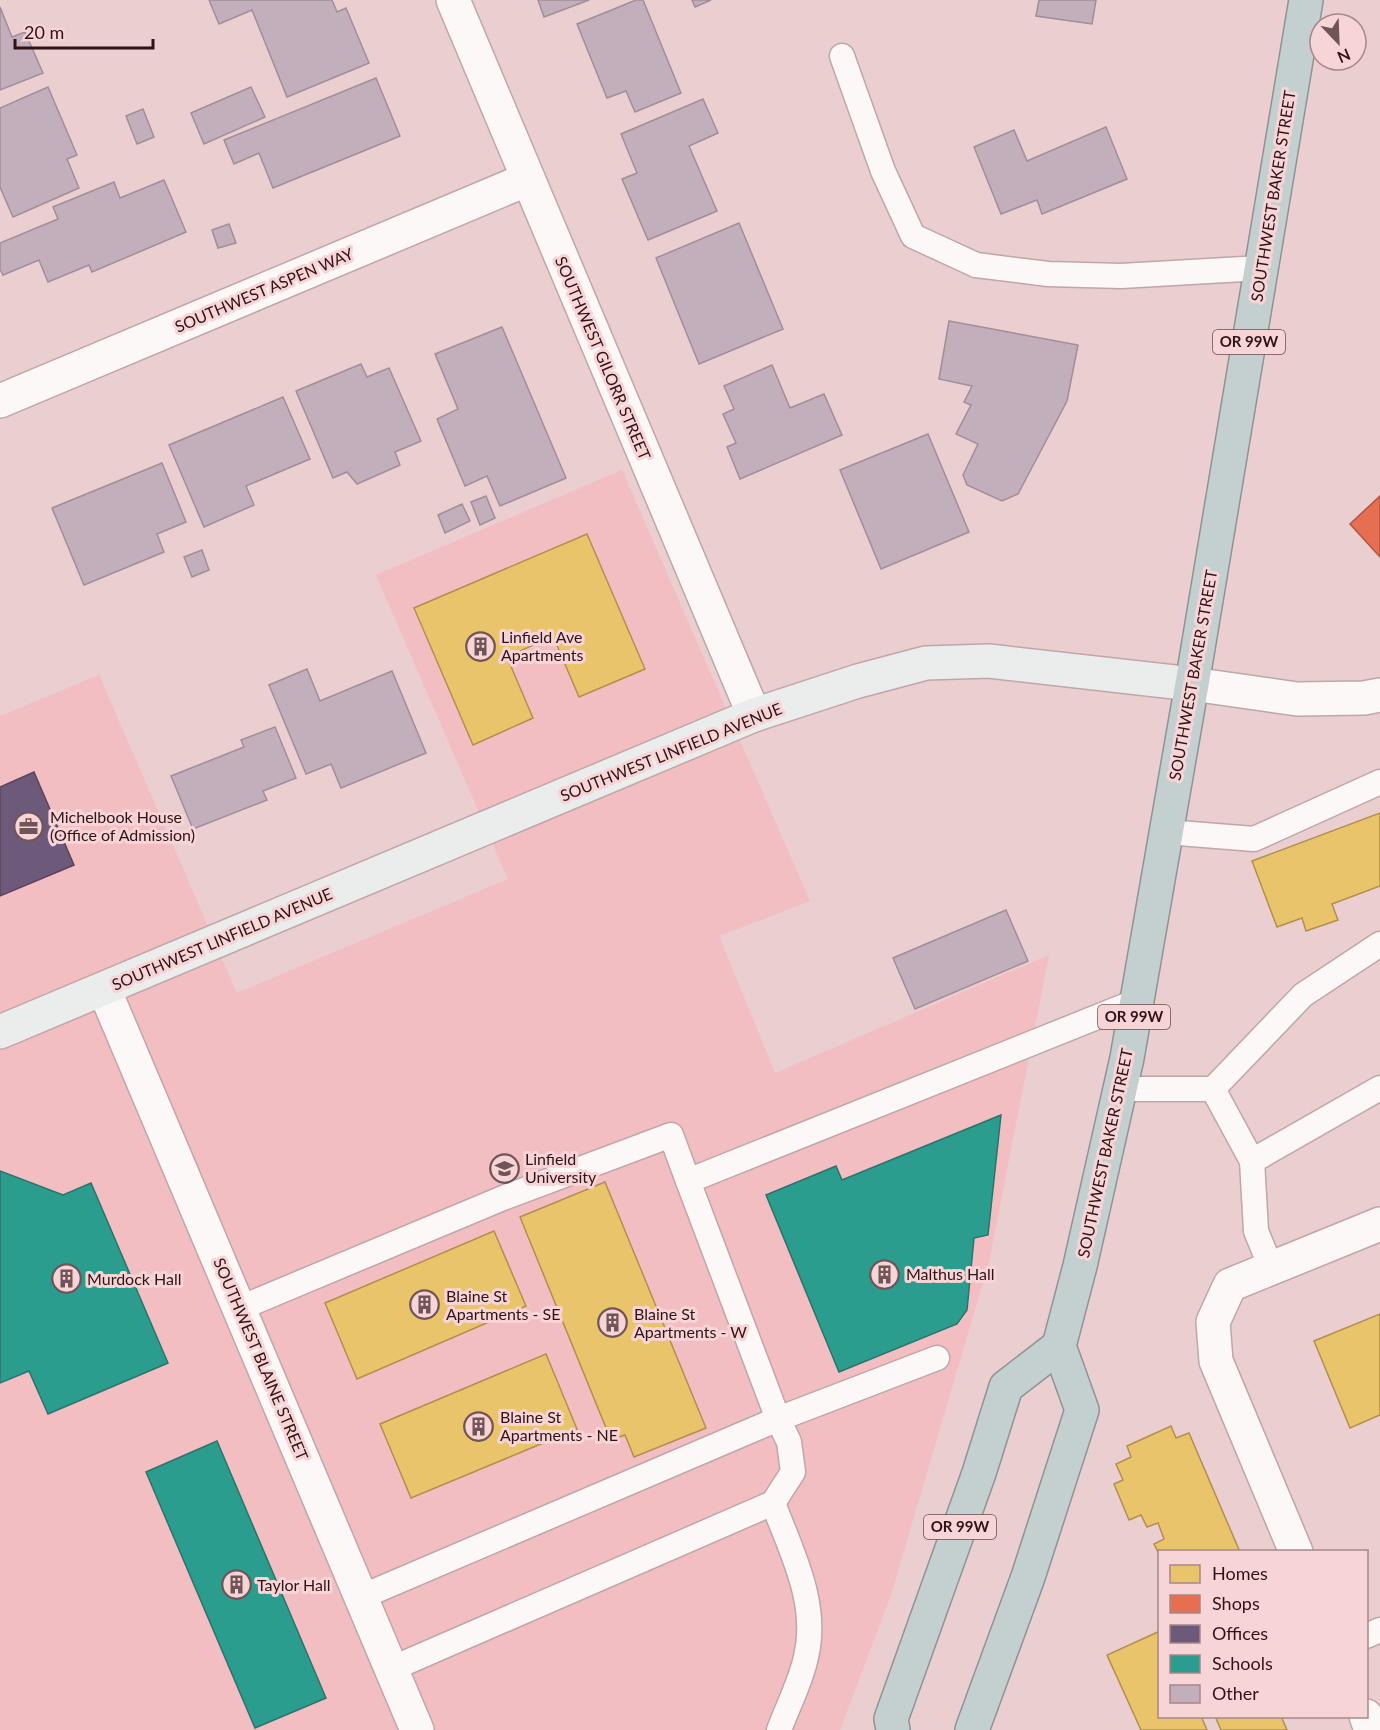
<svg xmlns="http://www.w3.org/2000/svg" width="1380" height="1730" font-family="Lato,sans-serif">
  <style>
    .built { fill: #f2bec2 }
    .homes { fill: #e9c46a; stroke: #b28f51; stroke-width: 1.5 }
    .shops { fill: #e76f51; stroke: #b05340; stroke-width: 1.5 }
    .offices { fill: #6d597a; stroke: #5b445c; stroke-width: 1.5 }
    .schools { fill: #2a9d8f; stroke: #2c746b; stroke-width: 1.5 }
    .building { fill: #c3afbb; stroke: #a18e99; stroke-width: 1.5 }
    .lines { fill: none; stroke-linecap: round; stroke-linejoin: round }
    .lane-casing { stroke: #c1a6a8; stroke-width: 27 }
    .street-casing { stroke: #c1a6a8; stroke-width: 36 }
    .secondary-casing { stroke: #c1a6a8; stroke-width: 36 }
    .highway-casing { stroke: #909394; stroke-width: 36 }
    .lane { stroke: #fcf8f8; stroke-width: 24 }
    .street { stroke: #fcf8f8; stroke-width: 33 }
    .secondary { stroke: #ebecec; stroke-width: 33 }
    .highway { stroke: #c4cfcf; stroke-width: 33 }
    .labels { text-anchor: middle; stroke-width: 6; stroke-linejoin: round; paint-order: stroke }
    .shield { fill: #f7d5d7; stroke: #6c4d51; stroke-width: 1.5 }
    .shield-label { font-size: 15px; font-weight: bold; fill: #301317 }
    .street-label { font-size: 16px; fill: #301317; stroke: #f7d5d7 }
    .poi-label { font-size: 16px; fill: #301317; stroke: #f7d5d7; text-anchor: start }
  </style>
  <rect width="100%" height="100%" fill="#eaced0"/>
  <path class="built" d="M622 470 810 901 719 936 775 1073 1049 955 989 1262 891 1595 840 1730H0V716L99 675 237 993 508 879 376 575Z"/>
  <g class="homes">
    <path d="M587 534 645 669 579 697 553 636 507 657 533 718 473 745 414 608Z"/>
    <path d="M1380 813V886L1332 904 1338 920 1306 931 1302 918 1277 927 1252 861Z"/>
    <path d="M605 1182 706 1428 634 1457 625 1435 611 1440 520 1217Z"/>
    <path d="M494 1231 526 1306 357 1379 325 1303Z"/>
    <path d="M1380 1314V1415L1350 1428 1314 1341Z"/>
    <path d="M546 1354 577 1429 411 1498 380 1424Z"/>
    <path d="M1171 1426 1176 1438 1189 1433 1240 1552H1160V1556L1154 1544 1164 1539 1158 1523 1147 1527 1141 1515 1129 1520 1114 1484 1123 1480 1116 1464 1131 1457 1127 1446Z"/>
    <path d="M1160 1631V1716H1201L1207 1730H1141L1107 1655Z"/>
    <path d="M1215 1716H1281L1287 1730H1221Z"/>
  </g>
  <path class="shops" d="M1380 496V557L1350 524Z"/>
  <path class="offices" d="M34 772 74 865 0 896V787Z"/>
  <g class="schools">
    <path d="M1001 1115 988 1235 974 1238 967 1310 957 1324 839 1372 766 1195 836 1166 842 1180Z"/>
    <path d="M0 1171 63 1195 91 1183 168 1363 48 1414 29 1371 0 1383Z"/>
    <path d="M217 1441 326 1698 255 1728 146 1472Z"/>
  </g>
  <g class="building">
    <path d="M209 0H332L337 12 346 8 369 63 287 97 252 10 219 24Z"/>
    <path d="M538 0H589L544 17Z"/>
    <path d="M636 0H643L681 93 635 112 626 91 607 98 577 24Z"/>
    <path d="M692 0H711L695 7Z"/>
    <path d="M1039 0H1096L1092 24 1036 16Z"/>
    <path d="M0 7 12 37 25 32 43 73 0 90Z"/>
    <path d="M376 78 400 136 273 188 259 153 234 164 224 140Z"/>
    <path d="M48 87 77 155 67 159 79 188 13 217 0 187V108Z"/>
    <path d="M251 87 265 117 204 144 191 113Z"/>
    <path d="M703 99 718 133 689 146 717 211 648 240 622 179 637 173 621 134Z"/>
    <path d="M143 109 154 137 137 144 126 116Z"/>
    <path d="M1106 127 1127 179 1042 214 1037 200 1001 214 974 147 1014 130 1027 161Z"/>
    <path d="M164 180 186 232 92 272 89 265 48 282 39 260 3 275 0 269V243L58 219 53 207 114 182 120 198Z"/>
    <path d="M739 223 783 329 699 364 656 258Z"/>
    <path d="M229 224 236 243 218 248 212 230Z"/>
    <path d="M949 321 1078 345 1067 401 1018 494 1002 501 967 485 963 475 978 444 956 434 971 405 964 402 972 386 939 379Z"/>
    <path d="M502 327 566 478 500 506 487 476 465 486 437 419 458 409 435 354Z"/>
    <path d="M361 364 367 377 389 368 421 441 395 452 400 465 357 484 347 472 333 478 296 391Z"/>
    <path d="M772 365 790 408 824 394 842 435 740 479 727 447 736 443 723 414 734 409 724 386Z"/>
    <path d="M283 397 310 459 246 486 254 505 204 527 169 445Z"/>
    <path d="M928 434 969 532 881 569 840 470Z"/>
    <path d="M162 463 186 522 157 534 164 552 84 585 52 508Z"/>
    <path d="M486 496 495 518 480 525 471 502Z"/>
    <path d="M462 504 470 521 445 533 438 515Z"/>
    <path d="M202 550 209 570 192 577 184 557Z"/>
    <path d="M307 669 320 701 392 671 426 753 341 788 331 764 306 774 269 685Z"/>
    <path d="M275 727 296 778 263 791 267 800 193 829 171 776 244 747 241 740Z"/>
    <path d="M1006 910 1028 961 915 1009 893 958Z"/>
  </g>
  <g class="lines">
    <defs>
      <g id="lane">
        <path d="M842 56 883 171 913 236 976 265 1048 274 1121 276 1261 268"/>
        <path d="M1166 832 1254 839 1380 782"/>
        <path d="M1121 1089H1213L1303 995 1380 944"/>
        <path d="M1213 1089 1252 1161 1256 1231 1271 1268"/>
        <path d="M1252 1161 1380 1088"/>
        <path d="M240 1308 503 1198 671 1135 688 1181"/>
        <path d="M773 1503 793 1472 789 1442 778 1419 688 1181 1137 1001"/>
        <path d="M361 1597 778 1419 937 1358"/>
        <path d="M1366 1636 1380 1630"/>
        <path d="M391 1669 773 1503C791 1551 819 1603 806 1657 801 1681 788 1706 779 1730"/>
      </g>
      <g id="street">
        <path d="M453 0 754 715"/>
        <path d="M0 401 528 179"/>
        <path d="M1192 684 1297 699 1364 698 1380 695"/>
        <path d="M104 989 417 1730"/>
        <path d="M1296 1552 1216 1361 1213 1322 1230 1285 1380 1224"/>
        <path d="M1366 1716 1371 1730"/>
      </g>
      <path id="secondary" d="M0 1032 754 715 858 681 926 663 989 661 1192 684"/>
      <g id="highway">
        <path d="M893 1730 891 1719 979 1473 1006 1387 1059 1346"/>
        <path d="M972 1730 1028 1577 1082 1410 1059 1346 1080 1266 1127 1058 1192 684 1306 0"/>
      </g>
    </defs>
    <use href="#lane" class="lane-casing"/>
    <use href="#street" class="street-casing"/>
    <use href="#secondary" class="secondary-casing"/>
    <use href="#highway" class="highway-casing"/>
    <use href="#lane" class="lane"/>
    <use href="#street" class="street"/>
    <use href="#secondary" class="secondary"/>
    <use href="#highway" class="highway"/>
  </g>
  <defs>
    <symbol id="building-ring" viewBox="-11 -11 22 22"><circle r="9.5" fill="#f7d5d7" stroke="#715458" stroke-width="1.5"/><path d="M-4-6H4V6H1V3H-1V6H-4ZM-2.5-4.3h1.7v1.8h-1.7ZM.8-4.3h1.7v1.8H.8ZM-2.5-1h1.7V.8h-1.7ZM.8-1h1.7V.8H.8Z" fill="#715458"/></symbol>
    <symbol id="office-ring" viewBox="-11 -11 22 22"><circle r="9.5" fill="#f7d5d7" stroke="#715458" stroke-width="1.5"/><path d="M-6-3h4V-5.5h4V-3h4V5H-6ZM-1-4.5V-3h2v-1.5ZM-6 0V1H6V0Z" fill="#715458"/></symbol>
    <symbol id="university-ring" viewBox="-11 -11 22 22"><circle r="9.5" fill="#f7d5d7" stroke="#715458" stroke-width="1.5"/><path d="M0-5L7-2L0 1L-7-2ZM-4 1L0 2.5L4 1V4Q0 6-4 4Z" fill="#715458"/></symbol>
  </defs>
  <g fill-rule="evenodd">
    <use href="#building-ring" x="464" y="630" width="33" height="33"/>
    <use href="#office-ring" x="12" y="810" width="33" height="33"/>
    <use href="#university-ring" x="488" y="1152" width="33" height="33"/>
    <use href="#building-ring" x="868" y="1258" width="33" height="33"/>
    <use href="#building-ring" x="50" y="1262" width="33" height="33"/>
    <use href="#building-ring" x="408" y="1288" width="33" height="33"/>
    <use href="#building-ring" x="596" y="1306" width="33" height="33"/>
    <use href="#building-ring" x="462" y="1410" width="33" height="33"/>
    <use href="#building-ring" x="220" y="1568" width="33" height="33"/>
  </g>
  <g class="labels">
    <g class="shield">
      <rect x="1213" y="330" width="72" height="24" rx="4.5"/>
      <rect x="1098" y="1005" width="72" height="24" rx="4.5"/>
      <rect x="924" y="1515" width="72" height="24" rx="4.5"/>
    </g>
    <g class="shield-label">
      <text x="1249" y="347">OR 99W</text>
      <text x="1134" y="1022">OR 99W</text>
      <text x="960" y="1532">OR 99W</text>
    </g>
    <g class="street-label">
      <text transform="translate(1273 196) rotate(-81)" y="6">SOUTHWEST BAKER STREET</text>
      <text transform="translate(264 290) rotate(-23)" y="6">SOUTHWEST ASPEN WAY</text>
      <text transform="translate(603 358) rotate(67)" y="6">SOUTHWEST GILORR STREET</text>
      <text transform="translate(1193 675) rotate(-80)" y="6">SOUTHWEST BAKER STREET</text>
      <text transform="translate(671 752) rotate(-22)" y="6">SOUTHWEST LINFIELD AVENUE</text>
      <text transform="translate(222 939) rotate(-23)" y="6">SOUTHWEST LINFIELD AVENUE</text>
      <text transform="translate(1105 1153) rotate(-78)" y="6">SOUTHWEST BAKER STREET</text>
      <text transform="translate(261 1359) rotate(67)" y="6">SOUTHWEST BLAINE STREET</text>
    </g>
    <g class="poi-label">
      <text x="501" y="643">Linfield Ave<tspan x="501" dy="18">Apartments</tspan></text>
      <text x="50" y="823">Michelbook House<tspan x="50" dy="18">(Office of Admission)</tspan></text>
      <text x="525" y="1165">Linfield<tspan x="525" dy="18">University</tspan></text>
      <text x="906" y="1280">Malthus Hall</text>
      <text x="87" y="1285">Murdock Hall</text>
      <text x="446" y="1302">Blaine St<tspan x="446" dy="18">Apartments - SE</tspan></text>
      <text x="634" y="1320">Blaine St<tspan x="634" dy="18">Apartments - W</tspan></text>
      <text x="500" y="1423">Blaine St<tspan x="500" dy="18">Apartments - NE</tspan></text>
      <text x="257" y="1591">Taylor Hall</text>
    </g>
  </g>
  <rect x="1158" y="1550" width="210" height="168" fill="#f7d5d7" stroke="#a7878a" stroke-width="1.5"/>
  <rect x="1170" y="1565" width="30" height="18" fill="#e9c46a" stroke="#a7878a" stroke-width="1.5"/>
  <text x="1212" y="1580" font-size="18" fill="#301317">Homes</text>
  <rect x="1170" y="1595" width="30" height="18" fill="#e76f51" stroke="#a7878a" stroke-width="1.5"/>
  <text x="1212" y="1610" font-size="18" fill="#301317">Shops</text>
  <rect x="1170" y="1625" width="30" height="18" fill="#6d597a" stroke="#a7878a" stroke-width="1.5"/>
  <text x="1212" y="1640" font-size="18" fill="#301317">Offices</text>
  <rect x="1170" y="1655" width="30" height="18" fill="#2a9d8f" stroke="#a7878a" stroke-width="1.5"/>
  <text x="1212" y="1670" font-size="18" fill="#301317">Schools</text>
  <rect x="1170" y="1685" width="30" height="18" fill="#c3afbb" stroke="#a7878a" stroke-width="1.5"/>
  <text x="1212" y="1700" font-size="18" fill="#301317">Other</text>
  <g transform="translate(1338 42) rotate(157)"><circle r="28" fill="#f7d5d7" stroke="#a7878a" stroke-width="1.5"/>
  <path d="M0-4.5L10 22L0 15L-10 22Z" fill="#715458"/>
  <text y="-9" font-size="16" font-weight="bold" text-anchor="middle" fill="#301317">N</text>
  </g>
  <path d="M15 39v9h138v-9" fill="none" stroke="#301317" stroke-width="3"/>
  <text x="24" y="39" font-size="18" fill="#301317" stroke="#f7d5d7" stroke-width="4.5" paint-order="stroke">20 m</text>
</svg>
